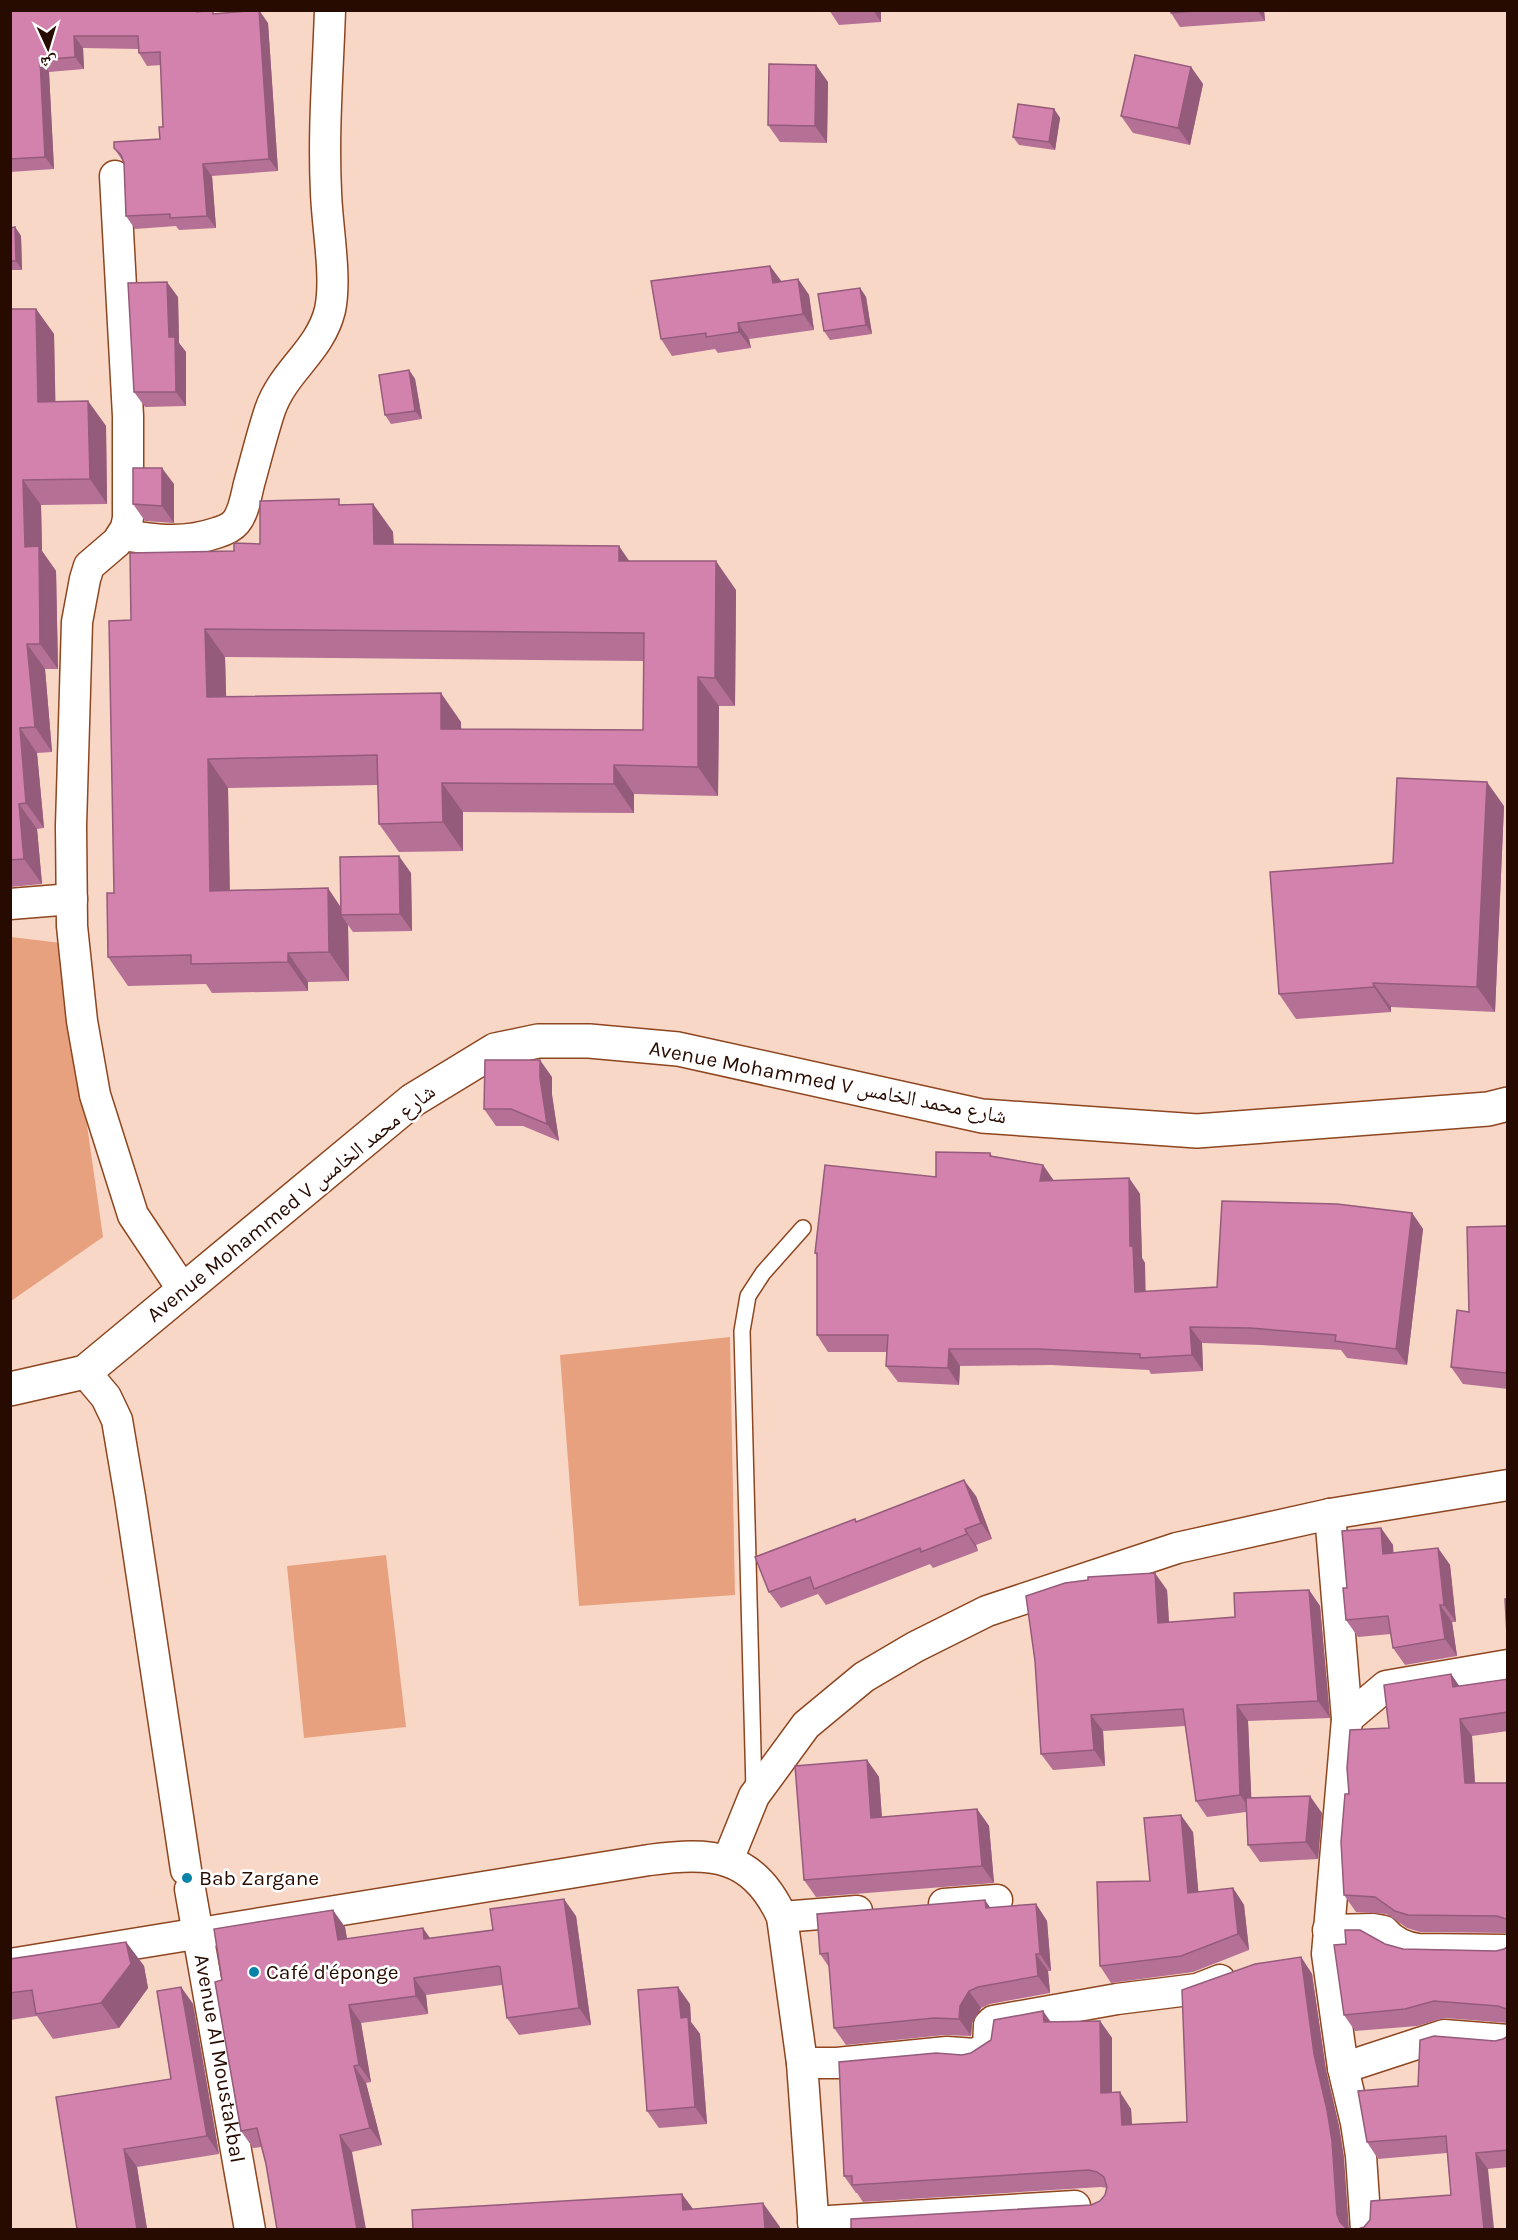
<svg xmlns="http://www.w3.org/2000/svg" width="1518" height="2240" font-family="Karla,'Noto Naskh Arabic',sans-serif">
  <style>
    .green { fill: #e8a17f }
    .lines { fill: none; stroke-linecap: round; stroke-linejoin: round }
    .lane-casing { stroke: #8d461f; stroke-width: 18 }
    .street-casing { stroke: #8d461f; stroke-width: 33 }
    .secondary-casing { stroke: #8d461f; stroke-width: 36 }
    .lane { stroke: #fff; stroke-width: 15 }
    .street { stroke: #fff; stroke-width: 30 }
    .secondary { stroke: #fff; stroke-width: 33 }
    .wall { fill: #b57096; fill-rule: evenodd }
    .shaded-wall { fill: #945b7a }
    .building { fill: #d382ae; stroke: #945b7a; stroke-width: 1.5; fill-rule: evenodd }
    .poi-dot { fill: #0783a8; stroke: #fff; stroke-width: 2 }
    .labels { text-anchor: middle; stroke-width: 5; stroke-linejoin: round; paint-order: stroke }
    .street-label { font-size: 21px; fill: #280b00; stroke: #fff }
    .poi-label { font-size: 21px; fill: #280b00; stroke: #fff; text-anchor: start }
  </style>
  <rect width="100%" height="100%" fill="#f9d7c7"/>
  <g class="green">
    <path d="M11 937 61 943 103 1237 11 1301Z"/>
    <path d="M730 1337 735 1595 579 1606 560 1355Z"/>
    <path d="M386 1555 406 1727 304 1738 287 1566Z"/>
  </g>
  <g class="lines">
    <defs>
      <path id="lane" d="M754 1790 742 1331 748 1296 763 1273 803 1228"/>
      <g id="street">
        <path d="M115 176 128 416V518L126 528 117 542 89 566 85 579 77 622 71 826 72 926 82 1021 95 1095 133 1215 183 1290"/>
        <path d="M123 535C156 540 184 544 216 533 223 531 231 528 236 522 244 512 246 496 249 484 256 459 262 434 270 410 284 370 320 351 330 310 337 277 327 226 326 192 323 131 328 71 330 10"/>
        <path d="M10 904 72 899"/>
        <path d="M85 1372 106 1397 117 1420 130 1497 186 1870"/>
        <path d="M1330 1514 1347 1719 1327 1954 1343 2068 1356 2123 1361 2156 1366 2230"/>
        <path d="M1347 1719 1386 1686 1508 1665"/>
        <path d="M728 1860 754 1796 806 1725 864 1677 915 1647 987 1611 1177 1548 1330 1514 1508 1485"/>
        <path id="s1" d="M190 1889 250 2230"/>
        <path d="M944 1904 997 1900"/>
        <path d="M782 1917 857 1911"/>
        <path d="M1328 1930 1373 1929 1384 1931C1392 1941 1405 1947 1418 1949L1508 1950"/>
        <path d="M10 1964 649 1860C711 1852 753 1853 782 1917L802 2063 814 2230"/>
        <path d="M802 2063H837L947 2052 975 2054 988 2047 989 2025 993 2021 1117 1999 1197 1989 1220 1980"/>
        <path d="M1343 2068 1444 2035 1508 2040"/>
        <path d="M813 2222 1075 2206"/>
      </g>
      <path id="secondary" d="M10 1389 85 1372 413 1100 495 1050 538 1041H589L678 1049 982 1116 1197 1131 1488 1109 1508 1104"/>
    </defs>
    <use href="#lane" class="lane-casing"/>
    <use href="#street" class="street-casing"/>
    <use href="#secondary" class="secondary-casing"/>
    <use href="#lane" class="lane"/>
    <use href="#street" class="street"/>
    <use href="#secondary" class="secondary"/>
  </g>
  <g class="wall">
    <path d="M10 10H205L215 14 268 23 278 171 212 176 216 228 179 230 176 226 135 229 126 216 124 163 114 148 160 139 163 127 161 65 147 66 139 53 138 49 83 48 84 69 49 72 54 169 10 172Z"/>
    <path d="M829 10H881V22L839 25Z"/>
    <path d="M1171 10H1264L1265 21 1180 27 1171 13Z"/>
    <path d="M1191 67 1203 84 1190 145 1133 133 1121 116Z"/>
    <path d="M828 82 827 143 780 142 768 125Z"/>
    <path d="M1054 109 1060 118 1055 150 1019 145 1013 137Z"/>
    <path d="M15 227 21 236 22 270H10V228Z"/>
    <path d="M770 266 781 281 798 279 809 295 814 330 749 339 751 348 718 353 715 349 672 356 661 339Z"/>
    <path d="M860 288 866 297 872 334 830 340 824 331Z"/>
    <path d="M178 297 179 343 186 352V406L145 407 134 392Z"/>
    <path d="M10 309H36L54 334 55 402 88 401 106 426 107 504 41 505 42 551 56 571 58 669H45L52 752 37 753 44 828 37 829 42 884 10 887Z"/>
    <path d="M409 370 415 379 422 419 391 424 385 415Z"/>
    <path d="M174 484V523L145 521 133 504Z"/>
    <path d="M343 504H373L393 532 394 545 629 561 736 590 735 706H719L718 796 634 794V813L463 812V851L399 852 379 824 378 785 228 788 230 891 341 907 411 873 412 931 353 932 348 925 349 981 308 982V991L212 993 206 984 128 986 108 957 114 893 131 620 234 551 260 544ZM225 657 644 661 643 730 461 729V722L226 697Z"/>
    <path d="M1504 806 1495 1012 1391 1007V1012L1296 1019 1279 994 1393 863Z"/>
    <path d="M552 1077V1095L559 1141 523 1126H496L484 1109Z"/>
    <path d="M990 1153 992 1156 1043 1165 1054 1181 1129 1178 1140 1194 1142 1258 1145 1263V1292L1217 1287 1412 1213 1423 1229 1407 1365 1347 1358 1341 1350 1261 1345 1202 1343 1203 1371 1151 1374 1149 1370 1051 1365 960 1366 959 1385 898 1382 886 1366 887 1352H828L817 1335V1256L815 1253 936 1177Z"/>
    <path d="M1508 1226V1389L1463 1384 1451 1367 1469 1312Z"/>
    <path d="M976 1496 992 1539 976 1545 978 1551 933 1568 930 1564 826 1605 818 1594 781 1608 769 1592 855 1519 857 1522Z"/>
    <path d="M1381 1528 1393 1545V1553L1438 1548 1450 1565 1456 1622H1452L1457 1656 1405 1665 1393 1648 1391 1634 1358 1637 1346 1620 1347 1588Z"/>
    <path d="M1167 1590 1169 1622 1235 1617 1309 1590 1320 1606 1330 1718 1248 1721 1251 1798 1322 1813 1318 1859 1260 1862 1248 1845 1246 1812 1207 1817 1196 1801 1185 1726 1103 1731 1105 1766 1053 1770 1041 1754Z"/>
    <path d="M1451 1674 1459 1686 1508 1679V1731L1472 1736 1475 1783H1508V1933L1420 1932 1407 1928 1387 1914 1356 1912 1344 1895 1349 1794 1389 1728Z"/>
    <path d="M867 1760 879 1777 882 1817 977 1809 989 1826 994 1883 816 1897 804 1880Z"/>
    <path d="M1193 1832 1198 1892 1233 1888 1244 1905 1249 1950 1193 1972 1111 1983 1100 1966 1150 1881Z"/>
    <path d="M1036 1904 1047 1921 1051 1971H1048L1050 1993 990 2004 981 2008 972 2023 971 2036 945 2035 846 2045 834 2028 829 1967 820 1954 990 1908Z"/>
    <path d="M576 1916 591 2025 519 2035 507 2018 502 1985 426 1995 428 2014 361 2023 371 2082 366 2083 382 2145 352 2152 266 2164 261 2147 253 2148 241 2131 222 1980 345 1927 347 1939 430 1938 493 1930Z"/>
    <path d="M126 1942 144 1966 148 1988 119 2028 53 2039 37 2016 10 2020V1959Z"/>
    <path d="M1385 1944 1403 1949 1496 1951 1504 1949 1508 1946V2023L1445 2018 1417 2026 1355 2031 1344 2015Z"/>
    <path d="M1301 1957 1312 1974 1326 2070 1339 2126 1344 2158 1091 2205 1100 2201 1105 2195 1107 2188 1101 2187 863 2202 857 2193H856L844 2176 962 2055 971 2053 1043 2011 1051 2022 1100 2021 1112 2038V2092L1131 2109 1132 2124 1187 2122Z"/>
    <path d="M181 1987 193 2004 219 2154 137 2167 147 2229H77L56 2097 171 2079Z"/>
    <path d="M690 2004 691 2022 700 2034 707 2124 659 2128 647 2111Z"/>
    <path d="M1508 2036V2167L1488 2169 1451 2195 1447 2153 1378 2159 1367 2142 1418 2086 1495 2041 1503 2039Z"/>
  </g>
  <g class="shaded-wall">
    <path d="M259 10 268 23 278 171 269 159Z"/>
    <path d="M873 10H881V22Z"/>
    <path d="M1257 10H1264L1265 21Z"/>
    <path d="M74 36 83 48 84 69 75 57Z"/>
    <path d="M40 60 49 72 54 169 45 157Z"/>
    <path d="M816 65 828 82 827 143 815 126Z"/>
    <path d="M1191 67 1203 84 1190 145 1178 128Z"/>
    <path d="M1054 109 1060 118 1055 150 1049 142Z"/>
    <path d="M203 164 212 176 216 228 207 216Z"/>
    <path d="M15 227 21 236 22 270 16 261Z"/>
    <path d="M770 266 782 282 773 283Z"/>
    <path d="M798 279 809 295 814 330 803 314Z"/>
    <path d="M167 282 178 297 179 343 186 352V406L176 392 169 337Z"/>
    <path d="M860 288 866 297 872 334 866 325Z"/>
    <path d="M36 309 54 334 56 427 38 402Z"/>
    <path d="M738 323 749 339 751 348 739 332Z"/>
    <path d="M409 370 415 379 422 419 415 411Z"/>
    <path d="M88 401 106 426 107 504 90 479Z"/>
    <path d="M162 468 174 484V523L162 506Z"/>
    <path d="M23 480 41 505 42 551 56 571 58 669 40 644 25 547Z"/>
    <path d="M373 504 393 532 394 573 374 544Z"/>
    <path d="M619 546 639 575 619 561Z"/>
    <path d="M716 561 736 590 735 706 715 678Z"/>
    <path d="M205 629 225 657 227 726 207 697Z"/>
    <path d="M27 644 45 669 52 752 35 727Z"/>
    <path d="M698 677 719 706 718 796 698 767Z"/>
    <path d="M441 693 461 722 462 757 441 729Z"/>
    <path d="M20 728 37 753 44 828 26 803Z"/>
    <path d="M208 759 228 788 230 920 210 891Z"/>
    <path d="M614 765 634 794V813L614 784Z"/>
    <path d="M1487 782 1504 806 1495 1012 1477 987Z"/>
    <path d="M442 783 463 812V851L443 822Z"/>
    <path d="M19 804 37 829 42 884 24 859Z"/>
    <path d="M399 856 411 873 412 931 400 914Z"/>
    <path d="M328 888 346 915H341L348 925 349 981 329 952Z"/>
    <path d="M288 953 308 982V991L288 962Z"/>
    <path d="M1373 983 1391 1007V1012L1374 987Z"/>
    <path d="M540 1060 552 1077V1095L559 1141 547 1124 540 1078Z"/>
    <path d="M1043 1165 1054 1181H1040Z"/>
    <path d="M1129 1178 1140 1194 1142 1258 1145 1263 1146 1308 1135 1292 1130 1246Z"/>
    <path d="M1412 1213 1423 1229 1407 1365 1396 1349Z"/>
    <path d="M1190 1327 1202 1343 1203 1371 1192 1355Z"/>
    <path d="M949 1349 960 1366 959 1385 948 1368Z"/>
    <path d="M964 1480 976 1496 992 1539 981 1523Z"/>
    <path d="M1381 1528 1393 1545 1395 1571 1383 1554Z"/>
    <path d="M965 1529 976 1545 978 1551 967 1534Z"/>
    <path d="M1438 1548 1450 1565 1456 1622 1444 1605Z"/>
    <path d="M1155 1573 1167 1590 1170 1639 1158 1623Z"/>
    <path d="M1309 1590 1320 1606 1330 1718 1318 1701Z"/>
    <path d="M1440 1605 1452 1622 1457 1656 1445 1639Z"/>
    <path d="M1451 1674 1462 1690 1453 1687Z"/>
    <path d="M1237 1705 1248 1721 1252 1812 1240 1795Z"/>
    <path d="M1091 1715 1103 1731 1105 1766 1094 1750Z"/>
    <path d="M1460 1719 1472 1736 1476 1800 1465 1783Z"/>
    <path d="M867 1760 879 1777 883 1835 871 1818Z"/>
    <path d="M1310 1796 1322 1813 1318 1859 1306 1842Z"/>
    <path d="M977 1809 989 1826 994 1883 982 1866Z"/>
    <path d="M1181 1815 1193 1832 1200 1909 1188 1893Z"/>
    <path d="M1233 1888 1244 1905 1249 1950 1238 1934Z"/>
    <path d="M564 1899 576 1916 591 2025 579 2008Z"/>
    <path d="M985 1900 997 1917 986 1908Z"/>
    <path d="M1036 1904 1047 1921 1051 1971 1040 1954Z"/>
    <path d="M333 1910 345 1927 350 1957 338 1940Z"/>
    <path d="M423 1928 435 1945 424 1939Z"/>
    <path d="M126 1942 144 1966 148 1988 119 2028 101 2003Z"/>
    <path d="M1036 1954 1048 1971 1050 1993 1038 1976Z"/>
    <path d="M1301 1957 1312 1974 1326 2070 1339 2126 1344 2158 1349 2229H1345L1340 2222 1337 2214Z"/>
    <path d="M414 1978 426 1995 428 2014 416 1996Z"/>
    <path d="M181 1987 193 2004 219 2154 207 2136Z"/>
    <path d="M678 1987 690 2004 691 2022 700 2034 707 2124 695 2107 681 2018Z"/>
    <path d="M969 1991 981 2008 972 2023 971 2036 959 2019 960 2006Z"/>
    <path d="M349 2005 361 2023 371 2082 359 2065Z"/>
    <path d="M1043 2011 1054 2028 1044 2022Z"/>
    <path d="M1100 2021 1112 2038V2110L1101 2093Z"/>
    <path d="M354 2066 366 2083 382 2145 370 2128Z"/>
    <path d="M1120 2092 1131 2109 1133 2142 1122 2125Z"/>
    <path d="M340 2135 352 2152 366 2229H357Z"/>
    <path d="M124 2149 137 2167 147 2229H137Z"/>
    <path d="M1476 2153 1488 2169 1494 2229H1484Z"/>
    <path d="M682 2194 699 2217 683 2210Z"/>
    <path d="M763 2203 780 2227V2229H765Z"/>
  </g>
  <g class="building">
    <path d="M10 10H197V12L213 10V14L259 10 269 159 203 164 207 216 170 218V214L126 216 124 163 121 155 114 148V142L160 139 159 127H163L160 52 139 53 138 36H74L75 57 40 60 45 157 10 159Z"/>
    <path d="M1171 10H1211L1171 13Z"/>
    <path d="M1135 55 1191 67 1178 128 1121 116Z"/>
    <path d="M769 64 816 65 815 126 768 125Z"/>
    <path d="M1018 104 1054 109 1049 142 1013 137Z"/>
    <path d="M15 227 16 261H10V228Z"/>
    <path d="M770 266 773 283 798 279 803 314 738 323 739 332 706 337V333L661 339 651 281Z"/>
    <path d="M167 282 169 337H175L176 392H134L128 283Z"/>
    <path d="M860 288 866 325 824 331 818 294Z"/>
    <path d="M10 309H36L38 402 88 401 90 479 23 480 25 547 39 546 40 644H27L35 727 20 728 26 803 19 804 24 859 10 860Z"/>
    <path d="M409 370 415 411 385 415 379 375Z"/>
    <path d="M133 468H162V506L133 504Z"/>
    <path d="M339 499V505L373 504 374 544 619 546V561H716L715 678 698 677V767L614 765V784L442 783 443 822 379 824 377 755 208 759 210 891 328 888 329 952 288 953V962L191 964V955L108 957 107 893H114L109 621 131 620 130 553 234 551V543L260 544V501ZM205 629 644 633 643 730 441 729V693L207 697Z"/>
    <path d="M1397 778 1487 782 1477 987 1373 983 1374 987 1279 994 1270 872 1393 863Z"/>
    <path d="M399 856 400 914 341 915 340 857Z"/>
    <path d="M485 1060H540V1078L547 1124 511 1109H484Z"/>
    <path d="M936 1152 990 1153V1156L1043 1165 1040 1181 1129 1178 1130 1246H1133L1135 1292 1217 1287 1222 1201 1337 1204 1412 1213 1396 1349 1335 1341 1336 1335 1250 1328 1190 1327 1192 1355 1140 1358V1354L1039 1349H949L948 1368 886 1366 888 1335H817V1253H815L825 1165 936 1177Z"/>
    <path d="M1508 1226V1361L1506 1373 1451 1367 1457 1310 1469 1312 1467 1227Z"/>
    <path d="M964 1480 981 1523 965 1529 967 1534 921 1552 920 1548 814 1589 810 1577 769 1592 755 1557 855 1519 856 1522Z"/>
    <path d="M1381 1528 1383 1554 1438 1548 1444 1605H1440L1445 1639 1393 1648 1388 1616 1346 1620 1343 1588H1347L1342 1531Z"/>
    <path d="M1155 1573 1158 1623 1235 1617 1234 1593 1309 1590 1318 1701 1237 1705 1240 1795 1196 1801 1183 1709 1091 1715 1094 1750 1041 1754 1035 1661 1026 1596 1065 1583 1088 1580V1577Z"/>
    <path d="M1505 1599H1508V1636L1507 1635Z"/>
    <path d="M1451 1674 1453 1687 1508 1679V1712L1460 1719 1465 1783H1508V1921L1506 1919 1497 1916 1408 1915 1395 1911 1375 1897 1344 1895 1341 1842 1345 1794H1349L1347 1768 1350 1730 1389 1728 1384 1685Z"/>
    <path d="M867 1760 871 1818 977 1809 982 1866 804 1880 795 1766Z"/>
    <path d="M1310 1796 1306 1842 1248 1845 1246 1798Z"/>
    <path d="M1181 1815 1188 1893 1233 1888 1238 1934 1181 1956 1100 1966 1097 1882 1150 1881 1144 1818Z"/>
    <path d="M564 1899 579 2008 507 2018 500 1967 498 1966 414 1978 416 1996 349 2005 359 2065 354 2066 370 2128 340 2135 357 2229H277L266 2164 257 2128 241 2131 215 1982 222 1980 214 1929 333 1910 338 1940 423 1928 424 1939 493 1930 490 1909Z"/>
    <path d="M985 1900 986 1908 1036 1904 1040 1954H1036L1038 1976 978 1987 969 1991 960 2006 959 2019 934 2018 834 2028 828 1953 820 1954 817 1914Z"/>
    <path d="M1345 1930H1360L1385 1944 1403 1949 1496 1951 1504 1949 1508 1946V2011L1506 2009 1498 2006 1434 2001 1405 2009 1344 2015 1334 1945 1346 1944Z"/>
    <path d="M126 1942 131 1964 101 2003 36 2014 32 1990 10 1993V1959Z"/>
    <path d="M1301 1957 1314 2054 1327 2110 1332 2141 1337 2214 1340 2222 1347 2229H1350H851V2219L1091 2205 1100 2201 1105 2195 1107 2187 1104 2177 1097 2172 1089 2170 852 2185V2176H844L839 2062 936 2053 962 2055 971 2053 991 2040 994 2020 1043 2011 1044 2022 1100 2021 1101 2093 1120 2092 1122 2125 1187 2122 1182 1990 1255 1964Z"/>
    <path d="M181 1987 207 2136 124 2149 137 2229H77L56 2097 171 2079 157 1991Z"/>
    <path d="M678 1987 681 2018 688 2017 695 2107 647 2111 638 1990Z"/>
    <path d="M1434 2036 1495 2041 1503 2039 1508 2036V2150L1476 2153 1484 2229H1358L1364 2227 1370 2220 1371 2201 1451 2195 1446 2136 1367 2142 1358 2091 1418 2086 1420 2040Z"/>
    <path d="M682 2194 683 2210 763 2203 765 2229H413L412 2210Z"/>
  </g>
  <g class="poi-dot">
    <circle cx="187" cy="1878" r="6"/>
    <circle cx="254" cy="1972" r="6"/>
  </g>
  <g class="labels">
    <g class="street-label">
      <text transform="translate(828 1082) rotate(11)" y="7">Avenue Mohammed V شارع محمد الخامس</text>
      <text transform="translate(291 1203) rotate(-39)" y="7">Avenue Mohammed V شارع محمد الخامس</text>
      <text dy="7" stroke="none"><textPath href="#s1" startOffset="172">Avenue Al Moustakbal</textPath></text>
    </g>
    <g class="poi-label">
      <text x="199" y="1885">Bab Zargane</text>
      <text x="266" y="1979">Café d'éponge</text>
    </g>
  </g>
  <rect width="1518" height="2240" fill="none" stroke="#280b00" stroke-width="24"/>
  <g transform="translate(48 48) rotate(176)" stroke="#ffffff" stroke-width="4.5" paint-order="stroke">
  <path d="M0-4.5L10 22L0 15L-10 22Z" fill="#280b00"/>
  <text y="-9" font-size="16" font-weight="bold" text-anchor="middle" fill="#280b00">ش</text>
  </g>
</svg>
